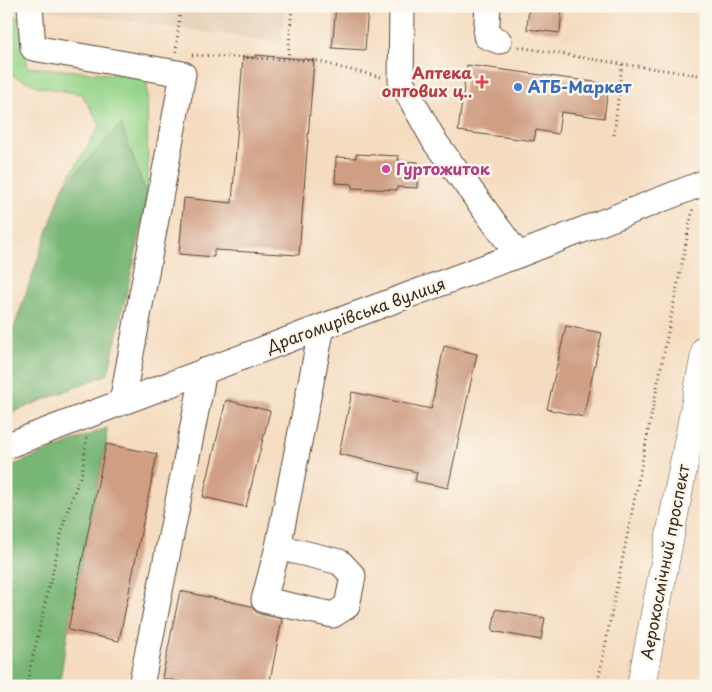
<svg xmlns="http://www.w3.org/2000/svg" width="712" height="692" font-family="'Playpen Sans',sans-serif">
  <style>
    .built { fill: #e3ccb2 }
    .green { fill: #95d489; stroke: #687f54 }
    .forest { fill: #78b675; stroke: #5a704a }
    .building { fill: #cf9e83 }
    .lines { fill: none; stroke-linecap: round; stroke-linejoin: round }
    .minor-casing { stroke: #574536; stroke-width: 27 }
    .highway-casing { stroke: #574536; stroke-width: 29 }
    .path { stroke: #574536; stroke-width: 3; stroke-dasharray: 1 4; stroke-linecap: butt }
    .minor { stroke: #fff; stroke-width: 25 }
    .highway { stroke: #fff; stroke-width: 28 }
    .health-dot { fill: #e0444e; stroke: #fbf7ec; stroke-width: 2 }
    .shop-dot { fill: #3f7fe0; stroke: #fbf7ec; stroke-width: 2 }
    .hotel-dot { fill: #d1479c; stroke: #fbf7ec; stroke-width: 2 }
    .labels { text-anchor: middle; stroke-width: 5; stroke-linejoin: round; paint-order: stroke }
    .health-label { font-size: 16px; font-weight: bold; fill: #be3a42; stroke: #fbf7ec; text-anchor: end }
    .shop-label { font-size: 16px; font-weight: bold; fill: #366cbe; stroke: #fbf7ec; text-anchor: start }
    .hotel-label { font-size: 16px; font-weight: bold; fill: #b23c85; stroke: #fbf7ec; text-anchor: start }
    .street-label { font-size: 16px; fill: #3b2a1e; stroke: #fbf7ec }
  </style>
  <rect width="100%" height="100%" fill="#fbf7ec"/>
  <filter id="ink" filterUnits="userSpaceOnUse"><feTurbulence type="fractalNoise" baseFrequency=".02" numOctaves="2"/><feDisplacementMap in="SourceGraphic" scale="10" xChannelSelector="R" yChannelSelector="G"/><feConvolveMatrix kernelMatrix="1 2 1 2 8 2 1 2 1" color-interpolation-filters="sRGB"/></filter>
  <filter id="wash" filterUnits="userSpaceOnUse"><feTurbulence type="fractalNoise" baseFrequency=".0096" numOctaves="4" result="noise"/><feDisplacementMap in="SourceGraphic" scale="20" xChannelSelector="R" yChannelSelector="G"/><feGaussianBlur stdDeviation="1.12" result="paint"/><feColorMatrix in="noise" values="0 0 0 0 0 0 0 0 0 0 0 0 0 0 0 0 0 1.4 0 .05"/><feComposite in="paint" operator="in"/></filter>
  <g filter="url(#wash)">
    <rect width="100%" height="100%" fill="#f5dcc0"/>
    <path class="built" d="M26 6H284L282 43 26 7Z"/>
    <path class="green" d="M6 8 18 18 28 67 147 77 148 199 63 187 100 125 82 94 40 87 10 74 9 35 6 34Z"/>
    <g class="forest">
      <path d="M121 124 148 199 108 374 6 415V343L9 342 63 187Z"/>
      <path d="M107 428 106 444 68 630 59 686H6V468Z"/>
    </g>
    <g id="blocks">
      <g class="building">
        <path d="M336 6H368L365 50 332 48Z"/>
        <path d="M529 6H562L560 33 527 29Z"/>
        <path d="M255 55 314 60 299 255 214 250V257L179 254 184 198 232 203 243 57 255 58Z"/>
        <path d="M467 65 609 84 604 118 561 112 558 134 536 130 534 141 458 131Z"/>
        <path d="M356 154 399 156 398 161 418 162 417 188 397 187V190L352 188V184L335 183 336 157 356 158Z"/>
        <path d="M566 326 602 333 583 417 547 409Z"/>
        <path d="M444 346 477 354 448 488 415 481 417 472 339 454 352 392 431 409Z"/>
        <path d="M226 400 270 411 246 507 203 497Z"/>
        <path d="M106 444 157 454 119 641 68 630Z"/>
        <path d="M180 591 251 606 255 611 260 614 282 619 269 686H202L162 678Z"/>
        <path d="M496 609 545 618 541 640 492 631Z"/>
      </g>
    </g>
  </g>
  <g filter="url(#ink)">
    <use href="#blocks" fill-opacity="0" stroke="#574536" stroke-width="1"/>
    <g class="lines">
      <defs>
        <g id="minor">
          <path d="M30 6 33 48 183 74 122 402"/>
          <path d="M402 6 401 81 435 142 518 255"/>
          <path d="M488 6 486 36 499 41"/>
          <path d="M6 446 322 327 518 255 706 182"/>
          <path d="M278 547 340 562 353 576 347 606 333 615 264 600 278 547 322 327"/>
          <path d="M141 686 204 371"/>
        </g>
        <path id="highway" d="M641 686 706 349"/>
      </defs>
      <use href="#minor" class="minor-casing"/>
      <use href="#highway" class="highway-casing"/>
      <g class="path">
        <path d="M519 47 622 64 706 76"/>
        <path d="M176 52 180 10 178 6"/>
        <path d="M192 55 318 61 342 68 381 77"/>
        <path d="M288 59 292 6"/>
        <path d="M614 135 622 64"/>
        <path d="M701 161 706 142"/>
        <path d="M27 686 29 673 66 514 82 472 87 437"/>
        <path d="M597 686 693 208"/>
        <path d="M702 686 706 669"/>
      </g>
      <use href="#minor" class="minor"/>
      <use href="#highway" class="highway"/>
    </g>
  </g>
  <path class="health-dot" d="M479.5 74.5h5v5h5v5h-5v5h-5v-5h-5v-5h5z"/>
  <circle class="shop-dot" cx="518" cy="87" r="5"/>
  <circle class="hotel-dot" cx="386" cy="169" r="5"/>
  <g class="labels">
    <g class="health-label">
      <text x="472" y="79">Аптека<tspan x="472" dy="18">оптових ц‥</tspan></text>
    </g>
    <g class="shop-label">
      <text x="528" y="93">АТБ-Маркет</text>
    </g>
    <g class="hotel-label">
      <text x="396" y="175">Гуртожиток</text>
    </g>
    <g class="street-label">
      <text transform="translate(356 315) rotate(-20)" y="6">Драгомирівська вулиця</text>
      <text transform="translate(665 562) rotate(-79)" y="6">Аерокосмічний проспект</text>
    </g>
  </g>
  <rect width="712" height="692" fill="none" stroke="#fbf7ec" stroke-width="25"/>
</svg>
